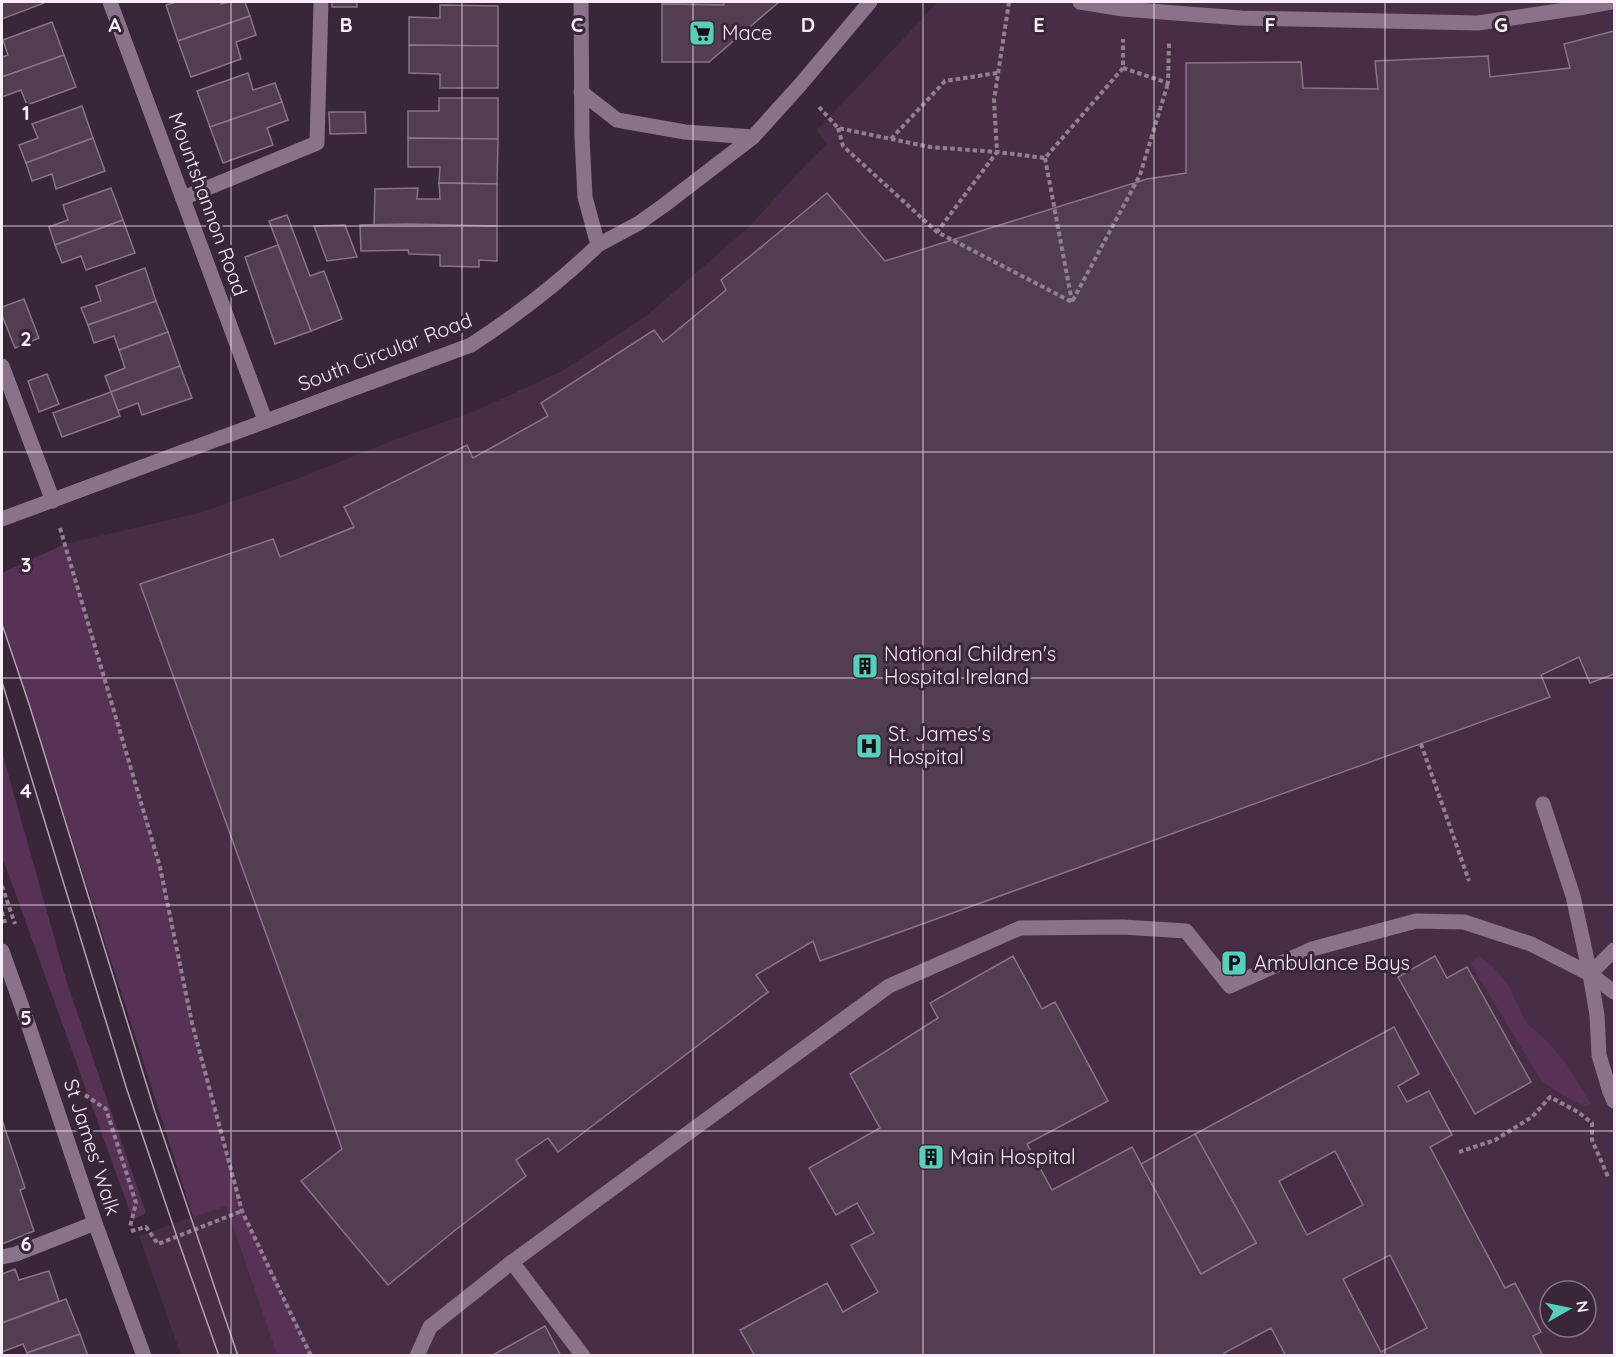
<svg xmlns="http://www.w3.org/2000/svg" width="1616" height="1357" font-family="Quicksand,sans-serif">
  <style>
    .built { fill: #472e46; fill-rule: evenodd }
    .green { fill: #583256 }
    .building { fill: #523d51; stroke: #8b7389; stroke-width: 1.5; fill-rule: evenodd }
    .lines { fill: none; stroke-linecap: round; stroke-linejoin: round }
    .path { stroke: #918090; stroke-width: 4; stroke-dasharray: 4.5 3; stroke-linecap: butt }
    .service { stroke: #8a7388; stroke-width: 15 }
    .minor { stroke: #8a7388; stroke-width: 15 }
    .secondary { stroke: #8a7388; stroke-width: 15 }
    .tram { stroke: #b3a2b1; stroke-width: 1.5 }
    .grid { fill: none; stroke: #f9ebf7; stroke-width: 1.5; stroke-opacity: 0.55 }
    .labels { text-anchor: middle; stroke-width: 6; stroke-linejoin: round; paint-order: stroke }
    .poi-label { font-size: 20px; fill: #f9ebf7; stroke: #3a2639; text-anchor: start }
    .street-label { font-size: 20px; fill: #f9ebf7; stroke: #3a2639 }
    .grid-label { font-size: 20px; text-anchor: middle; font-weight: bold; fill: #f9ebf7; stroke: #3a2639; stroke-width: 6; stroke-linejoin: round; paint-order: stroke }
  </style>
  <rect width="100%" height="100%" fill="#3a2639"/>
  <g class="built">
    <path d="M938 2H1614V1355H314L242 1211 192 1023 160 867 65 544 199 513 299 478 394 440 475 411 562 371 645 317 749 227 807 163 827 144 817 130ZM1550 1291H1586V1327H1550Z"/>
    <path d="M226 1205 277 1355H181L139 1236Z"/>
  </g>
  <g class="green">
    <path d="M65 544 160 867 192 1023 242 1211 314 1355H277L226 1206 193 1217 2 620V573Z"/>
    <path d="M2 752 67 983 146 1213 133 1220 2 856Z"/>
    <path d="M1479 956 1494 968 1509 986 1526 1023 1546 1040 1566 1063 1591 1104 1585 1107 1559 1093 1541 1080 1470 963Z"/>
  </g>
  <g class="building">
    <path d="M2 2H44V3L2 19Z"/>
    <path d="M176 2H221V4L230 2H245L250 16 178 41 166 5Z"/>
    <rect x="332" y="2" width="25" height="5"/>
    <path d="M662 2H724V5L662 4Z"/>
    <path d="M724 2H779L709 62H662V4L724 5Z"/>
    <path d="M440 5 498 6V46L409 45V17L440 18Z"/>
    <path d="M250 16 256 35 236 42 241 59 191 77 178 41Z"/>
    <path d="M52 22 64 55 2 77V57L8 55 3 40Z"/>
    <path d="M1614 31V674L1590 683 1579 657 1541 675 1550 697 820 961 813 941 756 975 768 992 558 1152 548 1138 516 1160 526 1176 458 1228 388 1285 301 1181 342 1149 304 1039 140 584 273 539 280 557 354 527 344 507 467 445 473 458 548 416 541 403 654 330 663 342 726 290 721 280 827 193 885 261 1147 179 1186 173V63L1301 62 1303 88 1378 89 1375 61 1488 56 1490 77 1570 68 1564 44Z"/>
    <path d="M409 45 498 46V88H440V74L409 73Z"/>
    <path d="M64 55 76 87 27 105 21 90 2 97V77Z"/>
    <path d="M248 73 253 90 275 83 282 102 210 127 197 91Z"/>
    <path d="M439 98H498V139L408 138V111H439Z"/>
    <path d="M282 102 288 120 267 128 273 145 223 163 210 127Z"/>
    <path d="M82 106 93 138 26 163 19 145 38 138 32 124Z"/>
    <path d="M329 112H365L366 133 330 134Z"/>
    <path d="M93 138 105 171 56 189 52 174 32 181 26 163Z"/>
    <path d="M408 138 498 139 497 184 439 183 440 167H408Z"/>
    <path d="M439 183 497 184V226L374 225 375 189 418 188 417 199H440Z"/>
    <path d="M111 188 123 220 55 245 49 227 68 220 63 205Z"/>
    <path d="M287 215 310 276 324 271 342 319 311 331 269 221Z"/>
    <path d="M123 220 135 253 86 270 81 256 62 263 55 245Z"/>
    <path d="M410 224 497 226V261L479 260V267L440 266V255L409 254 408 250 361 251 360 225Z"/>
    <path d="M345 225 357 257 327 261 314 226Z"/>
    <path d="M278 245 311 331 275 344 245 257Z"/>
    <path d="M145 268 156 301 88 325 81 308 101 301 96 286Z"/>
    <path d="M24 299 39 338 15 348 2 315V307Z"/>
    <path d="M156 301 168 332 119 350 114 336 94 343 88 325Z"/>
    <path d="M168 332 180 366 111 392 105 376 125 368 119 350Z"/>
    <path d="M180 366 192 398 142 415 138 403 117 411 111 392Z"/>
    <path d="M47 374 59 404 39 412 28 381Z"/>
    <path d="M111 392 120 416 62 437 53 413Z"/>
    <path d="M1013 956 1042 1009 1055 1002 1108 1101 1027 1144 1052 1190 1132 1147 1201 1274 1256 1243 1195 1134 1394 1027 1419 1074 1398 1086 1407 1102 1429 1091 1452 1135 1430 1147 1505 1288 1515 1283 1541 1332 1533 1336 1543 1356H1286L1271 1328 1224 1353 1225 1356H755L740 1330 827 1283 843 1312 878 1292 851 1245 874 1233 857 1203 836 1215 809 1168 880 1128 850 1074 938 1018 930 1003ZM1335 1151 1363 1205 1307 1235 1279 1181ZM1390 1255 1427 1328 1381 1352 1343 1279Z"/>
    <path d="M1435 956 1447 978 1467 967 1531 1082 1475 1114 1398 977Z"/>
    <path d="M2 1120 25 1188 20 1190 34 1231 2 1244Z"/>
    <path d="M1195 1134 1256 1243 1201 1274 1141 1164Z"/>
    <path d="M15 1269 19 1280 49 1271 59 1301 2 1323V1274Z"/>
    <path d="M66 1299 80 1334 27 1353 23 1344 2 1352V1323Z"/>
    <path d="M545 1326 561 1356H491Z"/>
    <path d="M80 1334 88 1356H28L27 1353Z"/>
  </g>
  <g class="lines">
    <g class="path">
      <path d="M1009 2 994 100 997 152 937 232 1072 302 1140 175 1168 83"/>
      <path d="M1123 68 1168 83 1169 43"/>
      <path d="M819 107 838 128 930 147 997 152 1045 158 1123 68V39"/>
      <path d="M838 128 843 146 937 232"/>
      <path d="M891 139 945 81 997 73"/>
      <path d="M1045 158 1072 302"/>
      <path d="M60 528 160 867 192 1023 242 1211 311 1356"/>
      <path d="M1421 744 1469 881"/>
      <path d="M2 886 15 924"/>
      <path d="M2 912 5 923"/>
      <path d="M85 1095 106 1109 136 1203 130 1227"/>
      <path d="M1459 1152 1495 1140 1532 1117 1550 1097 1578 1112 1592 1123V1140L1609 1179"/>
      <path d="M131 1231 146 1227 158 1244 242 1211"/>
    </g>
    <g class="service">
      <path d="M1080 2 1123 9 1241 18 1478 23 1585 7 1612 2"/>
      <path d="M183 198 317 143 321 2"/>
      <path d="M2 366 53 501"/>
      <path d="M1543 804 1573 896 1590 974 1597 1015 1599 1055 1610 1092 1614 1101"/>
      <path d="M1590 974 1614 950"/>
      <path d="M2 1257 16 1254 95 1223"/>
      <path d="M512 1262 889 986 1020 928 1123 927 1186 931 1230 986 1312 949 1416 921 1464 922 1531 944 1590 974 1614 992"/>
      <path d="M417 1356 430 1327 512 1262 583 1356"/>
    </g>
    <g class="minor">
      <path d="M110 2 265 420"/>
      <path d="M581 92 617 120 685 132 753 137"/>
      <path d="M598 245 639 223 663 206 753 137 800 85 870 2"/>
      <path d="M2 951 27 1021 95 1223 144 1356"/>
    </g>
    <path class="secondary" d="M2 519 471 345C517 315 559 283 598 245L585 197 582 138 581 2"/>
    <g class="tram">
      <path d="M2 624 29 704 155 1112 238 1356"/>
      <path d="M2 682 127 1090 177 1237 219 1356"/>
    </g>
  </g>
  <path class="grid" d="M231 2V1356M462 2V1356M693 2V1356M923 2V1356M1154 2V1356M1385 2V1356M2 226H1614M2 452H1614M2 678H1614M2 905H1614M2 1131H1614"/>
  <defs>
    <symbol id="supermarket-square" viewBox="-11 -11 22 22"><rect x="-9" y="-9" width="18" height="18" rx="4" fill="#5acebd" stroke="#3a2639"/><path d="M-6-5.5h2.5l.6 2H6L4.5 2H-2.5L-4.4-4H-6ZM-1.5 3.2a1.3 1.3 0 1 0 .1 0ZM3 3.2a1.3 1.3 0 1 0 .1 0Z" fill="#111"/></symbol>
    <symbol id="building-square" viewBox="-11 -11 22 22"><rect x="-9" y="-9" width="18" height="18" rx="4" fill="#5acebd" stroke="#3a2639"/><path d="M-4-6H4V6H1V3H-1V6H-4ZM-2.5-4.3h1.7v1.8h-1.7ZM.8-4.3h1.7v1.8H.8ZM-2.5-1h1.7V.8h-1.7ZM.8-1h1.7V.8H.8Z" fill="#111"/></symbol>
    <symbol id="hospital-square" viewBox="-11 -11 22 22"><rect x="-9" y="-9" width="18" height="18" rx="4" fill="#5acebd" stroke="#3a2639"/><path d="M-5-5h3v3.5h4V-5h3V5h-3V1.5h-4V5h-3Z" fill="#111"/></symbol>
    <symbol id="parking-square" viewBox="-11 -11 22 22"><rect x="-9" y="-9" width="18" height="18" rx="4" fill="#5acebd" stroke="#3a2639"/><path d="M-3.5-5.5H1a3.5 3.5 0 0 1 0 7H-1V5.5H-3.5ZM-1-3.4V-.6H.8a1.4 1.4 0 0 0 0-2.8Z" fill="#111"/></symbol>
  </defs>
  <g fill-rule="evenodd">
    <use href="#supermarket-square" x="687" y="18" width="30" height="30"/>
    <use href="#building-square" x="850" y="651" width="30" height="30"/>
    <use href="#hospital-square" x="854" y="731" width="30" height="30"/>
    <use href="#parking-square" x="1219" y="948" width="30" height="30"/>
    <use href="#building-square" x="916" y="1142" width="30" height="30"/>
  </g>
  <g class="labels">
    <g class="poi-label">
      <text x="722" y="40">Mace</text>
      <text x="884" y="661">National Children's<tspan x="884" dy="23">Hospital Ireland</tspan></text>
      <text x="888" y="741">St. James's<tspan x="888" dy="23">Hospital</tspan></text>
      <text x="1254" y="970">Ambulance Bays</text>
      <text x="950" y="1164">Main Hospital</text>
    </g>
    <g class="street-label">
      <text transform="translate(208 204) rotate(70)" y="7">Mountshannon Road</text>
      <text transform="translate(385 352) rotate(-21)" y="7">South Circular Road</text>
      <text transform="translate(92 1147) rotate(72)" y="7">St James' Walk</text>
    </g>
  </g>
  <g class="grid-label">
    <text x="115" y="32">A</text>
    <text x="346" y="32">B</text>
    <text x="577" y="32">C</text>
    <text x="808" y="32">D</text>
    <text x="1039" y="32">E</text>
    <text x="1270" y="32">F</text>
    <text x="1501" y="32">G</text>
    <text x="26" y="120">1</text>
    <text x="26" y="346">2</text>
    <text x="26" y="572">3</text>
    <text x="26" y="798">4</text>
    <text x="26" y="1025">5</text>
    <text x="26" y="1251">6</text>
  </g>
  <rect width="1616" height="1357" fill="none" stroke="#f9ebf7" stroke-width="6"/>
  <g transform="translate(1568 1309) rotate(81)"><circle r="28" fill="#3a2639" stroke="#867585" stroke-width="1.5"/>
  <path d="M0-4.5L10 22L0 15L-10 22Z" fill="#5acebd"/>
  <text y="-9" font-size="16" font-weight="bold" text-anchor="middle" fill="#f9ebf7">N</text>
  </g>
</svg>
